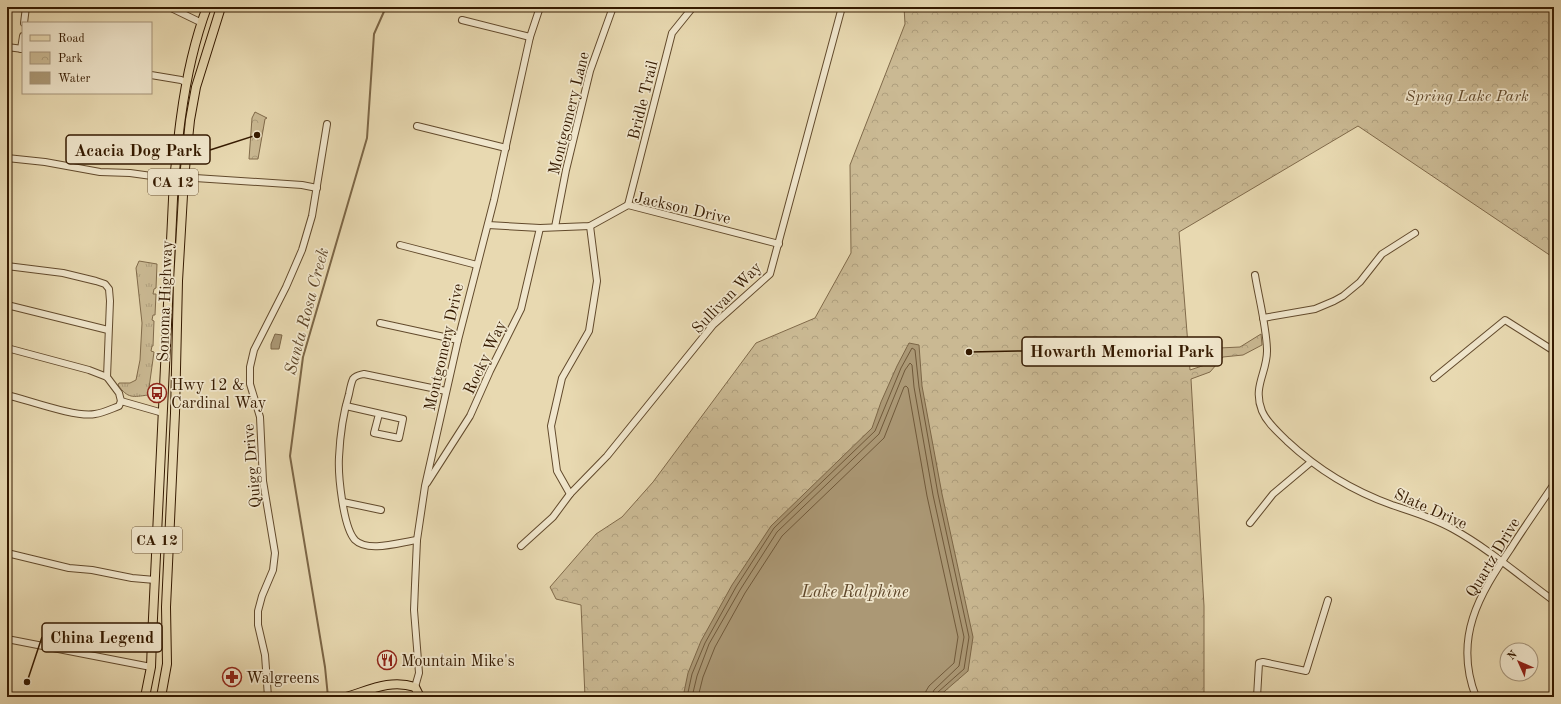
<svg xmlns="http://www.w3.org/2000/svg" width="1561" height="704" font-family="'Old Standard TT',serif">
  <style>
    .grass { fill: url(#grass-tufts); stroke: #806a4a }
    .park { fill: url(#park-crowns); stroke: #806a4a }
    .water { fill: #ab9875; stroke: #7c6646 }
    .lines { fill: none; stroke-linecap: round; stroke-linejoin: round }
    .shore { stroke: #70593a; stroke-width: 1 }
    .stream { stroke: #7c6646; stroke-width: 2 }
    .minor-casing { stroke: #624a2c; stroke-width: 8 }
    .major-casing { stroke: #351a00; stroke-width: 10 }
    .minor { stroke: #f0e6cc; stroke-width: 6 }
    .major { stroke: #e8d9b1; stroke-width: 8 }
    .labels { text-anchor: middle; stroke-width: 3.5; stroke-linejoin: round; paint-order: stroke }
    .shield { fill: #f0e6cc; stroke: #6d573d; stroke-width: 1 }
    .shield-label { font-size: 15px; font-weight: bold; fill: #351a00 }
    .park-label { font-size: 16px; font-style: italic; fill: #624a2c; stroke: #f0e6cc }
    .street-label { font-size: 16px; fill: #351a00; stroke: #f0e6cc }
    .poi-label { font-size: 16px; fill: #351a00; stroke: #f0e6cc; text-anchor: start }
    .water-label { font-size: 17px; font-style: italic; fill: #5e4629; stroke: #f0e6cc }
    .leader { fill: none; stroke: #351a00; stroke-width: 1.5 }
    .callout-dot { fill: #351a00; stroke: #f0e6cc; stroke-width: 1.5 }
    .callout { fill: #f0e6cc; stroke: #351a00; stroke-width: 1.5 }
    .callout-label { font-size: 17px; text-anchor: middle; font-weight: bold; fill: #351a00 }
  </style>
  <defs>
    <pattern id="grass-tufts" width="24" height="20" patternUnits="userSpaceOnUse"><rect width="24" height="20" fill="#cab993"/><path d="M3 7l-1-3M5 7V3M7 7l1-3M15 17l-1-3M17 17v-4M19 17l1-3" fill="none" stroke="#ae9e7d"/></pattern>
    <pattern id="park-crowns" width="20" height="18" patternUnits="userSpaceOnUse"><rect width="20" height="18" fill="#cab993"/><path d="M2 6a3 3 0 1 1 6 0M12 15a3 3 0 1 1 6 0" fill="none" stroke="#ae9e7d"/></pattern>
  </defs>
  <rect width="100%" height="100%" fill="#e8d9b1"/>
  <filter id="stains"><feTurbulence type="fractalNoise" baseFrequency=".005" numOctaves="4"/><feColorMatrix values="0 0 0 0 .2 0 0 0 0 .09 0 0 0 0 .02 0 0 0 .5 -.17"/></filter>
  <radialGradient id="worn" r=".72"><stop offset=".6" stop-color="#630" stop-opacity="0"/><stop offset="1" stop-color="#630" stop-opacity=".3"/></radialGradient>
  <path class="grass" d="M139 261 157 264 156 288 154 289 153 294H156L155 315H153L152 320 154 321 153 346H152L151 351 154 352 148 395C133 397 128 399 118 385L119 383H130L136 380 140 360 142 323 136 268Z"/>
  <g class="park">
    <path d="M904 7H1554V258L1358 126 1179 232 1190 370 1205 365 1219 348 1240 347 1261 334 1262 345 1243 355 1223 357 1210 372 1191 379 1204 606V697H585L581 605 556 599 550 587 596 534 622 517 653 482 756 343 815 318 851 253 850 165 905 24Z"/>
    <path d="M255 112 267 118 265 119 258 159H249L252 118Z"/>
  </g>
  <g class="water">
    <path d="M275 334 282 335 279 349H271V344Z"/>
    <path d="M909 343 919 345 922 386 942 494 973 637 968 671 938 697H683L688 673 701 641 732 585 771 526 872 428 881 402 897 366Z"/>
  </g>
  <g class="lines">
    <g class="shore">
      <path d="M687 697 692 674 705 643 736 587 774 528 875 431 901 368 912 348 915 350 919 387 938 494 969 637 964 669 938 692 936 697"/>
      <path d="M692 697 697 676 709 644 740 590 777 532 879 434 905 370 910 363 912 365 914 387 933 495 964 637 959 666 934 690 931 697"/>
      <path d="M698 697 703 677 715 647 745 593 782 536 884 438 904 387 906 386 908 388 927 496 958 637 954 663 929 686 926 691 925 697"/>
    </g>
    <path class="stream" d="M328 697 325 667 290 456 303 357 367 138 374 34 386 7"/>
    <defs>
      <g id="minor">
        <path d="M169 7 202 23"/>
        <path d="M462 20 530 37"/>
        <path d="M24 23 26 7"/>
        <path d="M7 47 23 49"/>
        <path d="M21 49 23 36"/>
        <path d="M151 75 181 80 187 83"/>
        <path d="M417 126 506 148"/>
        <path d="M7 158 45 162 100 172 130 173 166 178H195L302 185 317 188"/>
        <path d="M628 205 672 33 693 7"/>
        <path d="M488 225 540 228 590 226 628 205 779 244"/>
        <path d="M555 227 566 170 590 71 613 7"/>
        <path d="M400 245 477 265"/>
        <path d="M7 266 63 273 96 281 105 284 109 289 110 301 107 377"/>
        <path d="M1255 275C1259 299 1266 325 1267 349 1268 372 1252 386 1262 411 1267 423 1278 432 1287 441 1317 469 1353 491 1392 505 1413 512 1434 518 1453 529 1489 549 1521 577 1554 601"/>
        <path d="M7 305 108 330"/>
        <path d="M1263 318 1315 309 1334 301 1343 296 1360 282 1382 254 1415 233"/>
        <path d="M380 323 458 340"/>
        <path d="M7 348 89 370 107 377 119 393 121 401"/>
        <path d="M1434 378 1505 320 1554 351"/>
        <path d="M7 395C28 400 76 418 95 414 103 413 111 409 119 406L121 401 163 413"/>
        <path d="M346 406 403 419 399 438 374 433 379 414"/>
        <path d="M427 483 470 416 490 371 521 309 540 228"/>
        <path d="M570 494 557 471 551 426 562 378 589 331 597 281 590 226"/>
        <path d="M343 502 381 510"/>
        <path d="M1250 523 1273 494 1311 462"/>
        <path d="M417 540C401 542 368 553 355 540 343 527 338 475 339 457 340 436 343 414 349 394 350 389 351 383 353 379 356 375 359 375 364 374L446 391"/>
        <path d="M521 546 553 517 570 494 607 456 713 325 770 274 842 7"/>
        <path d="M7 553 69 568 92 570 132 578 155 580"/>
        <path d="M7 639 151 667"/>
        <path d="M415 687 419 673 414 610 415 585 417 540 425 486 458 340 494 200 530 37 540 7"/>
        <path d="M268 697 265 655 258 625V611L262 596 273 570 275 553 263 481 260 417 250 384V367L254 350 286 287 302 250 312 216 327 124"/>
        <path d="M1257 697 1259 663 1263 662 1306 671 1328 600"/>
        <path d="M1476 697C1453 638 1479 595 1511 548 1525 526 1540 505 1554 484"/>
      </g>
      <g id="major">
        <path d="M145 697 151 667 152 639 174 178C177 158 178 137 181 117 186 80 194 42 207 7"/>
        <path d="M161 697 167 664 166 607 175 413 178 281 184 178 190 120 196 87 221 7"/>
        <path d="M346 697C370 690 390 679 415 687L420 697"/>
      </g>
    </defs>
    <use href="#minor" class="minor-casing"/>
    <use href="#major" class="major-casing"/>
    <use href="#minor" class="minor"/>
    <use href="#major" class="major"/>
  </g>
  <defs>
    <symbol id="bus-ring" viewBox="-11 -11 22 22"><circle r="9.5" fill="#f0e6cc" stroke="#8f2418" stroke-width="1.5"/><path d="M-5-6H5V4H4V6H2V4H-2V6H-4V4H-5ZM-3.5-4V0h7V-4ZM-3.5 1.2v1.5H-2V1.2ZM2 1.2v1.5H3.5V1.2Z" fill="#8f2418"/></symbol>
    <symbol id="restaurant-ring" viewBox="-11 -11 22 22"><circle r="9.5" fill="#f0e6cc" stroke="#8f2418" stroke-width="1.5"/><path d="M-5-6h1v4h1v-4h1v4h1v-4h1v5L-1.5 .5V6h-2V.5L-5-1ZM5-6V6H3V1.5H1.5Q1.5-4 5-6Z" fill="#8f2418"/></symbol>
    <symbol id="pharmacy-ring" viewBox="-11 -11 22 22"><circle r="9.5" fill="#f0e6cc" stroke="#8f2418" stroke-width="1.5"/><path d="M-2-6h4v4h4v4h-4v4h-4v-4h-4v-4h4Z" fill="#8f2418"/></symbol>
  </defs>
  <g fill-rule="evenodd">
    <use href="#bus-ring" x="146" y="382" width="22" height="22"/>
    <use href="#restaurant-ring" x="376" y="649" width="22" height="22"/>
    <use href="#pharmacy-ring" x="221" y="666" width="22" height="22"/>
  </g>
  <g class="labels">
    <g class="shield">
      <rect x="148" y="169" width="50" height="26" rx="3"/>
      <rect x="132" y="527" width="50" height="26" rx="3"/>
    </g>
    <g class="shield-label">
      <text x="173" y="187">CA 12</text>
      <text x="157" y="545">CA 12</text>
    </g>
    <g class="park-label">
      <text x="1467" y="101">Spring Lake Park</text>
    </g>
    <g class="street-label">
      <text transform="translate(642 100) rotate(-76)" y="6">Bridle Trail</text>
      <text transform="translate(568 113) rotate(-76)" y="6">Montgomery Lane</text>
      <text transform="translate(683 207) rotate(13)" y="6">Jackson Drive</text>
      <text transform="translate(726 297) rotate(-46)" y="6">Sullivan Way</text>
      <text transform="translate(164 301) rotate(-88)" y="6">Sonoma Highway</text>
      <text transform="translate(443 347) rotate(-77)" y="6">Montgomery Drive</text>
      <text transform="translate(484 357) rotate(-65)" y="6">Rocky Way</text>
      <text transform="translate(251 466) rotate(-95)" y="6">Quigg Drive</text>
      <text transform="translate(1431 508) rotate(24)" y="6">Slate Drive</text>
      <text transform="translate(1492 557) rotate(-59)" y="6">Quartz Drive</text>
    </g>
    <g class="poi-label">
      <text x="171" y="390">Hwy 12 &amp;<tspan x="171" dy="18">Cardinal Way</tspan></text>
      <text x="401" y="666">Mountain Mike's</text>
      <text x="246" y="683">Walgreens</text>
    </g>
    <g class="water-label">
      <text transform="translate(306 311) rotate(-75)" y="6">Santa Rosa Creek</text>
      <text x="855" y="597">Lake Ralphine</text>
    </g>
  </g>
  <path class="leader" d="M257 135L210 150M969 352L1022 351M27 682L42 637"/>
  <g class="callout-dot">
    <circle cx="257" cy="135" r="4"/>
    <circle cx="969" cy="352" r="4"/>
    <circle cx="27" cy="682" r="4"/>
  </g>
  <g class="callout">
    <rect x="66" y="135" width="144" height="29" rx="4"/>
    <rect x="1022" y="337" width="200" height="29" rx="4"/>
    <rect x="42" y="623" width="120" height="29" rx="4"/>
  </g>
  <g class="callout-label">
    <text x="138" y="156">Acacia Dog Park</text>
    <text x="1122" y="357">Howarth Memorial Park</text>
    <text x="102" y="643">China Legend</text>
  </g>
  <rect width="1561" height="704" fill="none" stroke="#e8d9b1" stroke-width="24"/>
  <rect x="8" y="8" width="1545" height="688" fill="none" stroke="#351a00" stroke-width="2"/>
  <rect x="12" y="12" width="1537" height="680" fill="none" stroke="#351a00"/>
  <rect x="22" y="22" width="130" height="72" fill="#f0e6cc" stroke="#a5947a"/>
  <rect x="30" y="35" width="20" height="6" fill="#e8d9b1" stroke="#a5947a"/>
  <text x="58" y="42" font-size="12" fill="#351a00">Road</text>
  <rect x="30" y="52" width="20" height="12" fill="url(#park-crowns)" stroke="#a5947a"/>
  <text x="58" y="62" font-size="12" fill="#351a00">Park</text>
  <rect x="30" y="72" width="20" height="12" fill="#ab9875" stroke="#a5947a"/>
  <text x="58" y="82" font-size="12" fill="#351a00">Water</text>
  <g transform="translate(1519 662) rotate(315)"><circle r="19" fill="#f0e6cc" stroke="#a5947a"/>
  <path d="M0-3L7 15L0 10L-7 15Z" fill="#8f2418"/>
  <text y="-6" font-size="11" font-weight="bold" text-anchor="middle" fill="#351a00">N</text>
  </g>
  <rect width="100%" height="100%" filter="url(#stains)"/>
  <rect width="100%" height="100%" fill="url(#worn)"/>
</svg>
